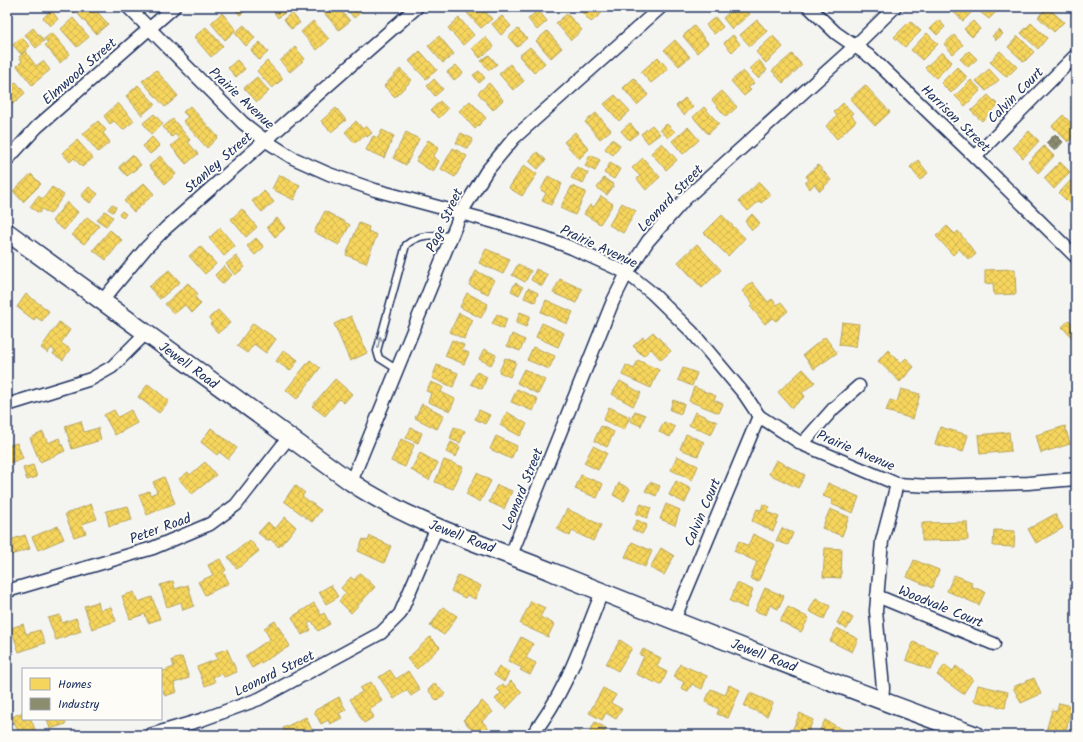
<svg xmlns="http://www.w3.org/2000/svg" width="1083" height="742" font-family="Kalam,sans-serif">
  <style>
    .homes { fill: url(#homes-cross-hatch); stroke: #b4a35d }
    .industry { fill: url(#industry-cross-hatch); stroke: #6a7069 }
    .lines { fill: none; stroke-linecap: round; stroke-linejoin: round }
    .lane-casing { stroke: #1b2f5e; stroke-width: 9 }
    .street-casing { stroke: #1b2f5e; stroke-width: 15 }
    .secondary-casing { stroke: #1b2f5e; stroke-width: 20 }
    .lane { stroke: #fdfcf7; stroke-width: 6 }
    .street { stroke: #fdfcf7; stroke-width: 12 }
    .secondary { stroke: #fdfcf7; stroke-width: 17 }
    .oneway { stroke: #8c96aa }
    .labels { text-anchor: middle; stroke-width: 4; stroke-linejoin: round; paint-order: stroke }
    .street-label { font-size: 14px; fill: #1b2f5e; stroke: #fdfcf7 }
  </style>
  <defs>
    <pattern id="homes-cross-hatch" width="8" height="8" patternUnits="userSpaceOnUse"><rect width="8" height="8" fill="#f6d55c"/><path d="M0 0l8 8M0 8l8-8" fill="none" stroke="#d2b752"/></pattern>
    <pattern id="industry-cross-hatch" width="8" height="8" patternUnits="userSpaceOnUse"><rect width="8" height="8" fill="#8c8c6e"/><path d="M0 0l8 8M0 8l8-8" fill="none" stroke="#72735e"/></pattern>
  </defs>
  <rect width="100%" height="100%" fill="#f4f4f1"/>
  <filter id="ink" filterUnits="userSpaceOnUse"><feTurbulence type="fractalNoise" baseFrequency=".025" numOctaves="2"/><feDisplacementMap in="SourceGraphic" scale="8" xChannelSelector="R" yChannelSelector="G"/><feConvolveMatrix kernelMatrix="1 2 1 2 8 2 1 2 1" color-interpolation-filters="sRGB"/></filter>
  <g filter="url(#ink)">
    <g class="homes">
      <path d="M69 7H81L74 13Z"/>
      <path d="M86 7H93L108 24 96 34 78 14Z"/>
      <path d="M233 7H250L240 15Z"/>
      <path d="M278 7H283L287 11 278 18 273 11Z"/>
      <path d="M332 7H338L350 21 339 30 324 13Z"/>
      <path d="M345 7H367L354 18Z"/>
      <path d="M471 7H481L492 19 481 28 466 12Z"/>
      <path d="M577 7H597L602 13 591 22Z"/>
      <path d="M735 7H744L750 14 732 29 723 18Z"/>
      <path d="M948 7H969L973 11 963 21Z"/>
      <path d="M985 7H993L997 11 989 19 980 12Z"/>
      <path d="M1047 7 1064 22 1054 32 1038 17Z"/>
      <path d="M1064 7H1075L1070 12Z"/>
      <path d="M51 10 58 19 50 26 43 18Z"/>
      <path d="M538 10 547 21 537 30 528 19Z"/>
      <path d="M222 13 236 30 225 40 211 23Z"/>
      <path d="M292 13 300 23 291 29 284 19Z"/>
      <path d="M567 14 582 30 571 40 556 23Z"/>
      <path d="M502 16 511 26 501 35 492 24Z"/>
      <path d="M715 17 723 27 714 34 706 25Z"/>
      <path d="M73 18 89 37 77 47 61 29Z"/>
      <path d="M459 18 474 35 463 45 448 28Z"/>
      <path d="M757 20 767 31 750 46 740 35Z"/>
      <path d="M939 20 945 27 937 35 930 28Z"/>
      <path d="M313 21 329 39 317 50 301 32Z"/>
      <path d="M910 21 921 31 905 47 894 37Z"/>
      <path d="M973 21 980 29 972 37 964 29Z"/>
      <path d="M1031 23 1047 38 1038 49 1021 33Z"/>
      <path d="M244 25 255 38 246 46 235 33Z"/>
      <path d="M694 26 708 43 697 53 683 36Z"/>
      <path d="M206 27 223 46 211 57 194 37Z"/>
      <path d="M33 28 44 41 36 48 25 35Z"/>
      <path d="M518 29 527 38 517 47 508 37Z"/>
      <path d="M999 30 1003 34 996 40 992 36Z"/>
      <path d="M547 31 562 48 551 58 536 41Z"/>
      <path d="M52 33 70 54 60 63 45 45 48 43 44 39Z"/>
      <path d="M927 33 938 44 922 60 911 50Z"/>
      <path d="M733 35 740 44 732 52 724 43Z"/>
      <path d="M954 35 963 45 953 54 944 44Z"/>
      <path d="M439 36 454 54 443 63 428 46Z"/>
      <path d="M773 36 783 47 766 63 756 52Z"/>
      <path d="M1018 36 1034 52 1024 62 1008 47Z"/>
      <path d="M21 37 30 46 21 54 13 45Z"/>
      <path d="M485 37 494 47 480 58 472 48Z"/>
      <path d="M675 40 690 57 679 66 664 50Z"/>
      <path d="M260 42 268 52 259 60 251 50Z"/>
      <path d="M295 47 305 59 290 72 280 61Z"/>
      <path d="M530 47 545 63 534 73 519 56Z"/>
      <path d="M25 51 36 66 43 61 50 70 32 85 17 66 22 61 19 57Z"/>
      <path d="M420 51 437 70 426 79 409 61Z"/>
      <path d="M969 51 977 59 968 67 960 59Z"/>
      <path d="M1000 51 1017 67 1007 77 990 62Z"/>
      <path d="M942 52 952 62 936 78 925 68Z"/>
      <path d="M792 54 802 65 783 83 772 71Z"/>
      <path d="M489 55 497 64 489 70 481 61Z"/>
      <path d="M658 57 668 69 651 83 641 72Z"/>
      <path d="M237 60 245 69 236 77 228 68Z"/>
      <path d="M759 60 767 70 758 78 749 69Z"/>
      <path d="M267 61 283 79 272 88 257 71Z"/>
      <path d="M510 64 524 81 513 90 499 74Z"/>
      <path d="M456 65 463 73 454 80 447 72Z"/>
      <path d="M957 67 967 77 951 93 941 83Z"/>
      <path d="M400 69 412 80 395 97 384 86Z"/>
      <path d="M989 69 999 80 986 91 976 81Z"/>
      <path d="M156 70 178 96 165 107 142 81Z"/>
      <path d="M479 71 485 78 479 83 473 75Z"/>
      <path d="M743 71 754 83 748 88 751 90 744 96 731 81Z"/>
      <path d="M257 77 269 91 257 102 244 88Z"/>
      <path d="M634 78 648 95 637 105 623 88Z"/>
      <path d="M434 79 443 89 435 96 427 86Z"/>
      <path d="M971 80 981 90 965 106 955 96Z"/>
      <path d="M16 82 25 93 7 109V90Z"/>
      <path d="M489 83 503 100 493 110 478 93Z"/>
      <path d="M138 85 155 104 142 115 126 96Z"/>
      <path d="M865 85 890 112 875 126 850 99Z"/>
      <path d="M722 91 737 107 726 117 712 100Z"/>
      <path d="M615 95 630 111 619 121 604 104Z"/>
      <path d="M988 95 998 105 982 121 971 111Z"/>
      <path d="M685 98 693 107 684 115 676 106Z"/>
      <path d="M440 101 448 109 439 118 431 110Z"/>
      <path d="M470 101 486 118 475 129 459 111Z"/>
      <path d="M1076 102V113L1071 108Z"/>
      <path d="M118 103 134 121 123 130 114 121 110 124 104 116Z"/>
      <path d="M843 103 853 113 851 115 856 121 837 139 826 126 837 116 834 112Z"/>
      <path d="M190 106 218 137 207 148 183 121 188 117 183 112Z"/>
      <path d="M704 107 719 124 708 134 693 117Z"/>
      <path d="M336 108 346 120 331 132 321 121Z"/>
      <path d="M596 113 611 130 600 139 585 122Z"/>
      <path d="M154 114 163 124 151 134 143 123Z"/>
      <path d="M1063 115 1076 128V134L1068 142 1052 126Z"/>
      <path d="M173 119 190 140 188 142 198 154 186 164 171 146 179 139 175 134 172 137 163 127Z"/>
      <path d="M98 121 106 130 103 133 110 142 98 152 83 134Z"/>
      <path d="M356 121 363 129 366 126 372 133 367 137 365 135 355 143 345 132Z"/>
      <path d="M630 123 638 133 629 140 621 131Z"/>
      <path d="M667 124 675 132 668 138 660 129Z"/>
      <path d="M652 125 660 134 648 143 641 134Z"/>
      <path d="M688 127 699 140 683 154 672 141Z"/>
      <path d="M382 130 394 136 384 158 366 150 373 136 378 138Z"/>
      <path d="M1029 131 1039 141 1023 158 1013 147Z"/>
      <path d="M406 132 419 139 406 165 393 158Z"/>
      <path d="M575 132 589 149 579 159 564 142Z"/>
      <path d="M461 133 473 139 468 149 456 143Z"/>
      <path d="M152 137 160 146 150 154 143 146Z"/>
      <path d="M612 139 620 145 613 155 605 149Z"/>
      <path d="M77 140 93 158 82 167 74 158 70 162 62 153Z"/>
      <path d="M428 140 439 147 433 157 439 161 433 172 416 161Z"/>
      <path d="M662 143 677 160 666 170 651 153Z"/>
      <path d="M1044 146 1054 156 1038 173 1028 162Z"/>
      <path d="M453 148 467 156 455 177 441 169Z"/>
      <path d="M537 152 546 160 538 169 529 161Z"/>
      <path d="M132 155 141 165 127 176 119 167Z"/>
      <path d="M590 155 600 160 595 171 585 166Z"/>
      <path d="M160 156 176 174 165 184 149 166Z"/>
      <path d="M643 158 660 177 646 190 637 179 640 176 632 168Z"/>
      <path d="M918 160 928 173 920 180 910 167Z"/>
      <path d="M1060 162 1070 172 1054 189 1044 178Z"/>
      <path d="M610 163 620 169 614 179 604 173Z"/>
      <path d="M524 165 537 174 522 196 509 188Z"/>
      <path d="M818 165 831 180 820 191 814 184 810 189 805 183 809 180 806 176Z"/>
      <path d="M577 167 588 173 583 183 571 178Z"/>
      <path d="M31 174 41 184 23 202 13 191Z"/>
      <path d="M279 175 300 185 294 200 272 189Z"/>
      <path d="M548 176 562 184 551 205 542 201 546 193 541 190Z"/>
      <path d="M1075 176 1076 196 1069 203 1059 193Z"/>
      <path d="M604 178 614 185 607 195 597 188Z"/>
      <path d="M759 182 771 195 761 203 759 201 748 211 739 201Z"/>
      <path d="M144 183 154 194 134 212 124 201Z"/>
      <path d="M572 186 586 192 575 215 560 208Z"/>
      <path d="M52 187 64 195 50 214 42 209 39 213 30 207 38 196 43 199Z"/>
      <path d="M89 187 98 194 90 203 81 196Z"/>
      <path d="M264 191 274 202 262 212 252 201Z"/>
      <path d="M601 196 613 204 600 224 584 214 590 205 594 207Z"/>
      <path d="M67 202 78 212 64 230 52 221Z"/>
      <path d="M622 203 636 211 623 233 609 225Z"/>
      <path d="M112 204 116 207 113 212 108 209Z"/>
      <path d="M242 209 257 227 246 237 231 219Z"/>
      <path d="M105 211 113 217 106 226 97 220Z"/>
      <path d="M122 211 126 214 123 218 119 214Z"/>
      <path d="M325 211 350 225 339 245 314 232Z"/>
      <path d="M752 214 760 223 752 230 745 221Z"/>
      <path d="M722 215 745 238 728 256 704 233Z"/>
      <path d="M87 217 99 226 84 244 72 235Z"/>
      <path d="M277 218 285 228 275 237 267 227Z"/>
      <path d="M359 223 369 227 368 231 377 235 366 263 346 255Z"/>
      <path d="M947 226 955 234 958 231 976 254 969 260 959 249 953 255 936 236Z"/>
      <path d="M220 228 235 246 224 256 209 238Z"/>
      <path d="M110 230 122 240 106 260 93 250Z"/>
      <path d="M256 238 264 247 255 255 247 246Z"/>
      <path d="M697 244 721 270 702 288 678 262Z"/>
      <path d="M200 246 216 264 205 274 189 256Z"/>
      <path d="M486 249 510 259 503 274 479 263Z"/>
      <path d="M236 256 245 267 235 275 226 264Z"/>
      <path d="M518 264 531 271 525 282 512 275Z"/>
      <path d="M224 266 232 275 222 284 215 275Z"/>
      <path d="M536 269 548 275 542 286 531 280Z"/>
      <path d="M1015 269 1016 294 994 295 993 283 985 284V270Z"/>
      <path d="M169 270 180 282 160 299 149 287Z"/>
      <path d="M476 271 494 280 488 294 469 285Z"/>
      <path d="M560 279 582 289 576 303 553 293Z"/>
      <path d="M752 282 768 302 772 299 777 305 781 302 788 311 776 321 772 318 765 324 750 306 753 304 742 291Z"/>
      <path d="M188 283 198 294 195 297 201 304 192 313 185 305 174 314 165 304Z"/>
      <path d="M515 283 523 287 519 295 511 291Z"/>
      <path d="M528 288 538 293 535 302 524 298Z"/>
      <path d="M467 293 488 304 481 318 460 307Z"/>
      <path d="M26 294 49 311 42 321 36 317 34 320 17 307Z"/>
      <path d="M7 297 12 301 7 308Z"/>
      <path d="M546 300 573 312 567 324 541 312Z"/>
      <path d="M218 310 230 323 218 333 210 324 212 322 209 318Z"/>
      <path d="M520 312 530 316 526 327 516 323Z"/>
      <path d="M459 313 473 320 464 339 450 332Z"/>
      <path d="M497 314 507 319 503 329 492 324Z"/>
      <path d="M351 316 367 353 350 361 334 324Z"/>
      <path d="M1069 320 1076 328V342L1062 327Z"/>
      <path d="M59 322 70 330 61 343 70 349 63 360 53 354 55 351 51 348 48 353 41 348Z"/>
      <path d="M842 322 859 324 856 347 839 345Z"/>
      <path d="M253 323 276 339 266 353 254 344 247 353 237 346Z"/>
      <path d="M542 323 564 333 558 347 536 337Z"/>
      <path d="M653 332 671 351 661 360 651 349 643 356 633 346 643 337 645 339Z"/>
      <path d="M512 334 525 340 520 351 507 346Z"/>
      <path d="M825 337 837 353 814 369 803 355Z"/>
      <path d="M452 340 464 345 462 350 469 353 464 364 445 356Z"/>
      <path d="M533 347 555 356 549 369 527 360Z"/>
      <path d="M484 349 496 355 491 365 479 359Z"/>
      <path d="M284 350 298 360 290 371 276 361Z"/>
      <path d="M888 350 901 363 906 358 914 367 900 382 878 361Z"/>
      <path d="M505 358 516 362 510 377 499 372Z"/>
      <path d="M310 360 320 368 297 399 286 390Z"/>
      <path d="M638 360 659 370 651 388 622 375 626 365 634 369Z"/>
      <path d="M437 365 458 373 453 387 432 378Z"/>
      <path d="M683 368 697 373 692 386 678 380Z"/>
      <path d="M524 369 545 380 538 394 517 383Z"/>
      <path d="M803 369 815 382 802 393 805 396 792 408 778 392Z"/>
      <path d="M477 372 487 377 482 389 471 384Z"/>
      <path d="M335 379 352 394 344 403 339 399 325 416 312 406Z"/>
      <path d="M620 381 641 393 633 406 612 394Z"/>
      <path d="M431 382 443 387 441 392 455 399 450 411 428 402 431 393 426 391Z"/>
      <path d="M148 384 169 401 159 413 138 397Z"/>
      <path d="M694 387 716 396 714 400 723 404 719 413 689 401Z"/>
      <path d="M517 389 538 399 533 411 511 402Z"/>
      <path d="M901 389 920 394 913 419 886 411 890 400 897 402Z"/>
      <path d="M673 400 684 404 681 414 670 410Z"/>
      <path d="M422 404 444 415 437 429 415 418Z"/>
      <path d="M609 407 630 417 624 430 603 420Z"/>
      <path d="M114 410 118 417 131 410 137 423 115 435 104 415Z"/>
      <path d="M479 410 490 415 485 424 475 419Z"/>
      <path d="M635 411 645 415 641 426 630 421Z"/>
      <path d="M507 412 527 424 520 436 500 425Z"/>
      <path d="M695 412 717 422 711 435 689 425Z"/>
      <path d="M81 421 84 432 98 428 101 440 72 449 65 426Z"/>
      <path d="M664 422 675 427 670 437 659 432Z"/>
      <path d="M601 426 614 432 607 447 594 441Z"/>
      <path d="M1065 426 1070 444 1041 453 1036 435Z"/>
      <path d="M454 427 465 431 460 443 450 439Z"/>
      <path d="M940 427 968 435 963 452 935 444Z"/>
      <path d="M211 428 237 448 228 459 219 452 217 455 201 442Z"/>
      <path d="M411 428 422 433 418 443 406 438Z"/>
      <path d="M43 432 48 443 59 438 65 451 40 462 30 438Z"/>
      <path d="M1009 432 1011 451 980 454 978 435Z"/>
      <path d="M686 434 704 442 698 456 680 449Z"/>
      <path d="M496 436 517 446 511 459 490 449Z"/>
      <path d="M401 439 414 445 405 467 391 461Z"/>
      <path d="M451 442 460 447 456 457 446 452Z"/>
      <path d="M17 443 23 458 7 464V446Z"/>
      <path d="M593 446 607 453 598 470 584 463Z"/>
      <path d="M420 453 438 463 429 480 411 470Z"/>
      <path d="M677 456 698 466 692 480 671 470Z"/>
      <path d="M444 460 463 467 453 489 435 482Z"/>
      <path d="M776 460 805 475 798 488 769 474Z"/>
      <path d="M205 462 216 475 192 494 179 479 188 472 190 475Z"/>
      <path d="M33 465 37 477 27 480 23 468Z"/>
      <path d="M477 473 491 481 480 502 466 494Z"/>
      <path d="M581 475 603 484 597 498 575 489Z"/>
      <path d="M164 477 175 503 147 515 139 495 149 491 150 495 157 492 153 482Z"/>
      <path d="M676 481 691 489 685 503 669 495Z"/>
      <path d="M650 482 660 486 656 496 645 491Z"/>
      <path d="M619 483 630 489 624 501 613 495Z"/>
      <path d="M828 483 859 497 853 513 831 504 833 500 823 496Z"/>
      <path d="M295 485 305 493 302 496 321 510 312 522 284 501Z"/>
      <path d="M497 485 512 491 504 509 489 502Z"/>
      <path d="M91 504 97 519 82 524 86 533 74 537 65 514Z"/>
      <path d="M641 504 651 508 647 518 636 514Z"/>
      <path d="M666 504 680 510 675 525 660 519Z"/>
      <path d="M763 504 770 507 767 512 779 517 773 531 752 521 757 509 761 510Z"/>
      <path d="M128 506 132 520 109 526 106 511Z"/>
      <path d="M567 509 601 525 593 541 572 531 570 536 557 529Z"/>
      <path d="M830 509 849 517 842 536 822 528Z"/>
      <path d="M1055 514 1063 528 1036 543 1028 529Z"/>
      <path d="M285 517 296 527 279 547 270 539 268 541 258 533 268 522 275 529Z"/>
      <path d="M637 520 647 525 642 534 632 529Z"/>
      <path d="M967 522 968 540 922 541V523Z"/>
      <path d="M58 526 64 539 38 550 32 537Z"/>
      <path d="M782 528 793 533 788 545 776 541Z"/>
      <path d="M994 530 1015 531 1014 547 993 546Z"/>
      <path d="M753 534 775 545 758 582 750 578 757 562 734 551 739 541 748 546Z"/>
      <path d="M25 535 30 549 7 556V541Z"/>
      <path d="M370 536 391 546 384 563 358 551 363 539 368 541Z"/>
      <path d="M250 540 259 551 237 569 228 557Z"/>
      <path d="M632 542 652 551 645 567 625 557Z"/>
      <path d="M661 548 674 556 664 575 650 568Z"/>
      <path d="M825 548 842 549 841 578 823 577Z"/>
      <path d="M220 559 226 570 223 572 229 583 205 595 198 582 213 575 208 565Z"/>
      <path d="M914 560 939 570 932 588 907 577Z"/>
      <path d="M360 573 375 587 351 613 339 601 346 593 341 588 351 577 354 580Z"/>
      <path d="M458 575 481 586 475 599 467 595 465 598 451 591Z"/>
      <path d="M954 575 972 582 971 586 985 592 979 605 947 591Z"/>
      <path d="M173 581 175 589 188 585 194 606 183 610 181 602 167 607 160 585Z"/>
      <path d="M737 583 753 590 746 608 730 601Z"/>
      <path d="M331 585 338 597 326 604 319 592Z"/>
      <path d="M765 588 784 596 778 609 770 605 766 615 755 611Z"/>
      <path d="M134 592 138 602 152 597 160 619 148 623 145 614 130 619 122 596Z"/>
      <path d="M816 598 830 606 824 619 809 611Z"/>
      <path d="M531 601 545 608 540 617 554 624 548 637 520 624Z"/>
      <path d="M98 602 100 610 111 607 116 621 92 629 84 606Z"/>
      <path d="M314 603 321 615 324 613 330 624 318 631 312 621 308 624 311 630 302 635 292 617Z"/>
      <path d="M443 607 457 616 444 635 430 626Z"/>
      <path d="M788 607 809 618 801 632 780 621Z"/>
      <path d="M843 612 853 618 847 629 837 623Z"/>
      <path d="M60 615 62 623 76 618 81 631 56 640 48 618Z"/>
      <path d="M275 621 290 646 252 668 245 656 270 639 264 628Z"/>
      <path d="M23 624 26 634 40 630 45 643 19 652 11 628Z"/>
      <path d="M837 628 858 639 852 652 830 641Z"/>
      <path d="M430 637 440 647 417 669 407 659Z"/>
      <path d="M521 637 533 644 526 658 536 663 530 675 520 670 522 668 508 661Z"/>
      <path d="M620 640 632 648 618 671 606 664Z"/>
      <path d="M913 642 938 652 931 670 906 660Z"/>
      <path d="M227 649 237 672 224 677 222 673 213 677 215 682 205 686 197 667 218 659 215 653Z"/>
      <path d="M643 649 661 658 657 667 667 672 661 685 636 674 644 656 640 655Z"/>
      <path d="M182 657 189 678 174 683 177 692 165 696 161 684V672L174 667 172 660Z"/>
      <path d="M680 664 707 676 702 689 692 684 688 691 681 688 684 682 674 677Z"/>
      <path d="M945 665 953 671 956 666 973 679 963 694 937 675Z"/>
      <path d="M499 666 509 672 504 682 494 675Z"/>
      <path d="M390 670 396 679 408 671 420 690 411 696 407 690 394 699 379 677Z"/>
      <path d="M1034 678 1041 694 1021 703 1013 687Z"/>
      <path d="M511 681 522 692 506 709 495 699 501 693 497 689 503 684 506 687Z"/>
      <path d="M371 682 382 701 369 709 374 717 364 723 350 699 362 692 360 688Z"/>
      <path d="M435 683 445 694 437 701 428 690Z"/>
      <path d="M729 685 740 690 728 718 717 714 719 709 705 702 711 689 725 695Z"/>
      <path d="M978 685 1008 692 1005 708 974 701Z"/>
      <path d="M603 688 616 695 611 703 622 709 616 719 606 713 602 720 589 713Z"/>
      <path d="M750 693 773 703 767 716 744 706Z"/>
      <path d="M339 697 346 710 339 713 342 718 330 724 328 720 321 724 314 711Z"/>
      <path d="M482 701 493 712 482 721 489 729 483 735H477L463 720Z"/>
      <path d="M1059 703 1072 706 1065 735 1046 731 1052 710 1057 711Z"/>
      <path d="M23 712V719H31L36 732 28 735H20L12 717Z"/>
      <path d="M800 713 813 720 807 735H790Z"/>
      <path d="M306 717 312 730 302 735H286L283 728Z"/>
      <path d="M47 719H64L66 724 50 729Z"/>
      <path d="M825 720 849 733 848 735 818 734Z"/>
      <path d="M595 722 606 728 603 735H588Z"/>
      <path d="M459 728 463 735H449Z"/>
      <path d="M578 731 586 735H576Z"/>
    </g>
    <path class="industry" d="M1055 134 1063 142 1055 151 1046 143Z"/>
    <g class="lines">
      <defs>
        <path id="lane" d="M398 370 379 358 377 351 406 245C420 233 435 235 452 236"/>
        <g id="street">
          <path d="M128 7 243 123 266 141 293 158 329 174 375 190 494 222 546 238 572 248 627 273 652 293 692 332 745 395 759 416 802 444 897 484 929 486 1028 483 1076 479"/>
          <path d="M809 7 836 33 872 58 975 157 1076 257"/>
          <path d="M975 157 1076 55"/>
          <path d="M7 160 37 127 174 7"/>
          <path d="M102 301 146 248 166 228 417 7"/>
          <path d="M7 405 91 379 112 367 146 333"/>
          <path d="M802 444 834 408 859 386"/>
          <path d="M351 482 461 213 486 172 514 138 661 7"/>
          <path d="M511 555 613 301 627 273 648 241 685 199 855 46 895 7"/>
          <path d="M7 591 153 548 210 524 236 505 289 437"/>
          <path d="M877 596 994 644"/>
          <path d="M674 620 759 416"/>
          <path d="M882 701 883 688 876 611 882 541 897 484"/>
          <path d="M150 735 201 720 259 699 381 633 400 614 437 527"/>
          <path d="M532 735C566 693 582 642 602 592"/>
        </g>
        <path id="secondary" d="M7 232 351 482C413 524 486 545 555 573 694 629 834 684 975 735"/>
      </defs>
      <use href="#lane" class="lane-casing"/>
      <use href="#street" class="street-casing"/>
      <use href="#secondary" class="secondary-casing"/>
      <use href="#lane" class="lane"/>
      <use href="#street" class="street"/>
      <use href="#secondary" class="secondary"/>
    </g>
    <defs><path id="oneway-shaft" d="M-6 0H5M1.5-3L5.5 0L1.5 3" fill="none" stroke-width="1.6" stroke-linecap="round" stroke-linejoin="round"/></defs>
    <use class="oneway" href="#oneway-shaft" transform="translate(379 342) rotate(-78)"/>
  </g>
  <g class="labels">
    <g class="street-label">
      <text transform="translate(79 71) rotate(-41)" y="5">Elmwood Street</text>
      <text transform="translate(1015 95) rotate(-45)" y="5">Calvin Court</text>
      <text transform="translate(242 98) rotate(43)" y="5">Prairie Avenue</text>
      <text transform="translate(956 118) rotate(44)" y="5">Harrison Street</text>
      <text transform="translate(218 162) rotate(-41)" y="5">Stanley Street</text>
      <text transform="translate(670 198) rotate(-46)" y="5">Leonard Street</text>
      <text transform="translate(444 220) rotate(-65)" y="5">Page Street</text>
      <text transform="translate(599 246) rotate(25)" y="5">Prairie Avenue</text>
      <text transform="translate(189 365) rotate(36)" y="5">Jewell Road</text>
      <text transform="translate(856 450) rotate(23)" y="5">Prairie Avenue</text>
      <text transform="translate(522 489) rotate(-68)" y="5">Leonard Street</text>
      <text transform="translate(702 512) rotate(-67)" y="5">Calvin Court</text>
      <text transform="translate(160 528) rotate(-20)" y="5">Peter Road</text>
      <text transform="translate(462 536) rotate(21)" y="5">Jewell Road</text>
      <text transform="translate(941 606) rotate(22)" y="5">Woodvale Court</text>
      <text transform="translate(764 655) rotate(21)" y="5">Jewell Road</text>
      <text transform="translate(274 673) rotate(-26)" y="5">Leonard Street</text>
    </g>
  </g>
  <rect width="1083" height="742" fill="none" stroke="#fdfcf7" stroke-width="24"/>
  <rect x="12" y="12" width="1059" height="718" fill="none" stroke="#1b2f5e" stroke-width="1.5" filter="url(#ink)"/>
  <rect x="22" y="668" width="140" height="52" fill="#fdfcf7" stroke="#a3aaba"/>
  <rect x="30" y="678" width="20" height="12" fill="#f6d55c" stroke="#a3aaba"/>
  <text x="58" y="688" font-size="12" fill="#1b2f5e">Homes</text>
  <rect x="30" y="698" width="20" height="12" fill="#8c8c6e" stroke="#a3aaba"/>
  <text x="58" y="708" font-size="12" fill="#1b2f5e">Industry</text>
</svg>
